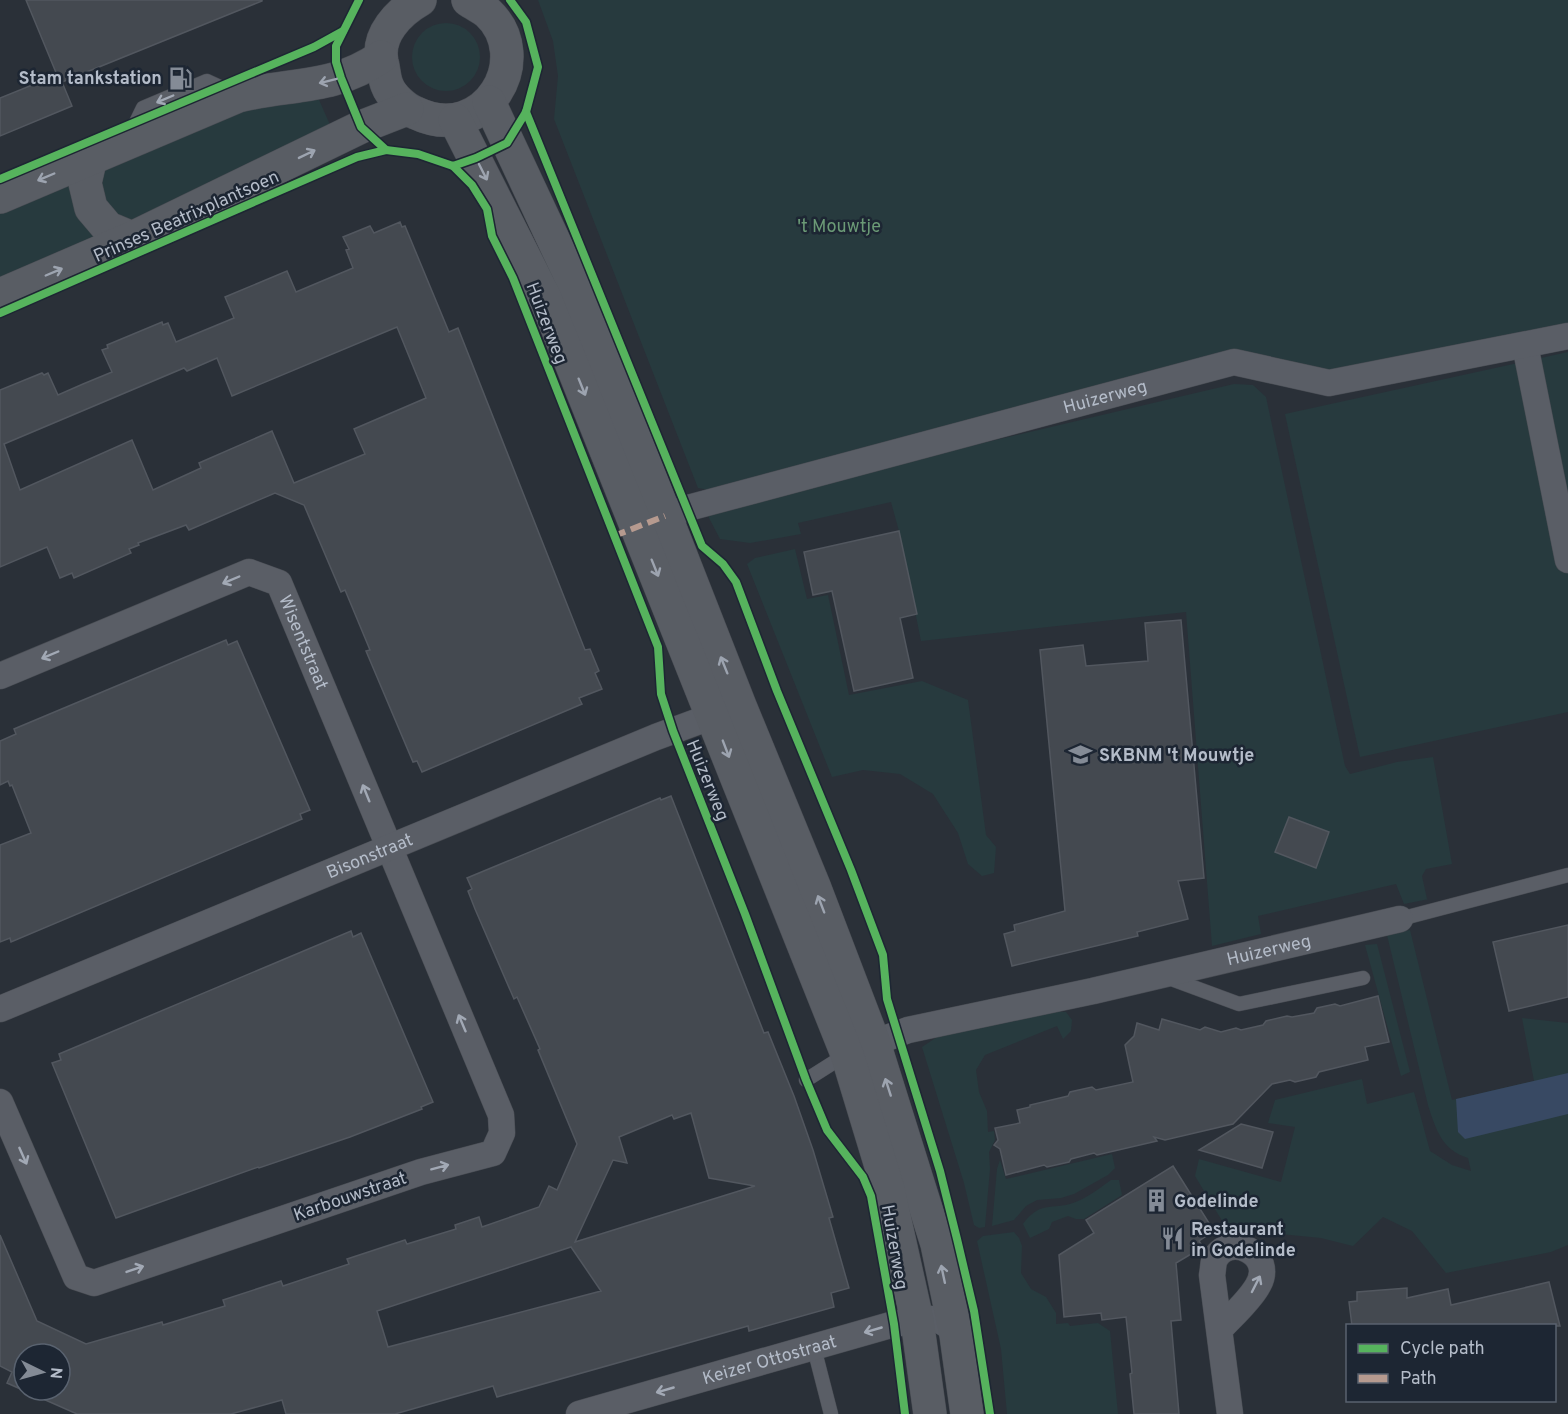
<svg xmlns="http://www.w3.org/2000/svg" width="1568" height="1414" font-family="Overpass,sans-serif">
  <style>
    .green { fill: #273a3e }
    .water { fill: #384963 }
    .building { fill: #444950; stroke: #52575f; stroke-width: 1.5; fill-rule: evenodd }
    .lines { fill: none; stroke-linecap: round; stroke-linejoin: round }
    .lane-casing { stroke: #484c53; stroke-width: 15 }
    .street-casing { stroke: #484c53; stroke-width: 27 }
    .secondary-casing { stroke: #484c53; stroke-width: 34 }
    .lane { stroke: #5a5e66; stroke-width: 14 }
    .street { stroke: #5a5e66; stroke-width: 26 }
    .secondary { stroke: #595d64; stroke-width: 33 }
    .quiet { stroke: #b69a8f; stroke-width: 6; stroke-dasharray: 12 6; stroke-linecap: butt }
    .cycleway-casing { stroke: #1d2633; stroke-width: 11 }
    .cycleway { stroke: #56b35d; stroke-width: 8 }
    .oneway { stroke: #9da4b0 }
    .oneway2 { stroke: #a2a9b5 }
    .labels { text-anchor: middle; stroke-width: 5; stroke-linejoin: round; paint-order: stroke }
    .poi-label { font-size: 18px; font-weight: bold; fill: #b4bcc9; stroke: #1d2633; text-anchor: start }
    .street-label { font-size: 18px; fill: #b4bcc9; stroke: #1d2633 }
    .park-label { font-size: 18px; fill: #6b9a76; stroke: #1d2633 }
  </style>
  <rect width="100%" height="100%" fill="#2a3038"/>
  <g class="green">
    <path d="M538 0H1568V325L1335 369H1306L1267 360 716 491 698 488 554 119 558 76 553 41Z"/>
    <circle cx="446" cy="57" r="34"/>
    <path d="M316 93 331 127 126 227 101 204 102 169 237 113Z"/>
    <path d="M75 181 106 238 0 283V213Z"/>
    <path d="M1568 352V712L1360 757 1285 414Z"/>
    <path d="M1234 384 1253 385 1266 397 1345 766 1350 774 1397 762 1433 757 1452 864 1426 869 1422 876 1427 899H1429L1404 904 1396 884 1258 916 1261 934 1212 946 1186 612 921 641 899 531 891 502 798 523 801 534 750 543 720 539 709 518 706 508Z"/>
    <path d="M795 549 807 599 828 595 849 695 922 681 968 700 986 835 996 847 994 873 982 876 968 864 958 833 933 794 900 774 863 770 832 777 747 564 755 558Z"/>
    <path d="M1410 930 1452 1100 1534 1081 1522 1018 1568 1023V1245L1551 1252 1446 1273 1412 1231 1383 1217 1353 1246 1321 1238 1227 1229 1195 1176 1199 1159 1281 1182 1295 1127 1268 1123 1275 1100 1362 1079 1367 1104 1414 1092 1430 1151 1452 1165 1471 1171 1468 1158C1442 1150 1436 1130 1428 1105L1387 935Z"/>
    <path d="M1377 944 1410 1072 1401 1076 1365 945Z"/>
    <path d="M1044 1011 1066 1012 1072 1020 1071 1031 1063 1039 1057 1026 985 1055 976 1070 979 1092 987 1111 988 1132 994 1131 995 1140 989 1152 990 1169 985 1227 979 1228 974 1225 964 1183 922 1047 937 1037Z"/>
    <path d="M1112 1154 1115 1168 1108 1175 1074 1194 1061 1198 1037 1200 1026 1206 1014 1220 992 1226 997 1169 1000 1160 1006 1179Z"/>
    <path d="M1111 1180H1119L1122 1195 1084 1219H1076L1068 1216 1052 1222 1049 1229 1030 1238 1023 1224C1042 1198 1055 1212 1078 1201 1090 1196 1101 1187 1111 1180Z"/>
    <path d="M1014 1232 1019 1238 1022 1246 1021 1273 1031 1289 1046 1297 1056 1313V1324L1068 1323 1070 1326 1098 1323 1110 1331 1118 1414H1007L1001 1349 977 1241 983 1236Z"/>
  </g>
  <path class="water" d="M1568 1073V1114L1465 1139 1458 1132 1456 1099Z"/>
  <g class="building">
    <path d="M26 0H262V1L62 82 72 106 0 136V98L57 75Z"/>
    <path d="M400 222 402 227 405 226 449 332 458 328 585 650 590 649 599 671 595 673 602 689 579 698 582 704 422 772 417 761 413 762 366 651 370 650 345 590 341 592 304 505 275 493 189 530 186 525 138 543 139 545 129 549 131 553 74 578 72 573 60 578 47 547 0 567V390L42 373 44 375 48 373 58 395 83 384 112 372 102 350 108 348 107 345 162 322 163 325 168 323 176 342 234 318 225 297 287 271 296 292 353 268 346 250 349 249 343 237 370 226 374 233ZM397 327 426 398 354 429 365 454 294 483 272 431 199 463 201 468 153 490 132 440 20 490 4 444 184 368 187 371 217 358 232 396Z"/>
    <path d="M899 531 917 614 900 618 913 678 854 691 832 591 813 595 804 552Z"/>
    <path d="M1181 620 1204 878 1178 881 1188 919 1137 932 1138 936 1012 966 1004 934 1015 931 1014 925 1065 911 1040 650 1083 645 1086 666 1148 661 1145 623Z"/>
    <path d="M226 640 228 645 237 641 310 810 300 814 302 819 262 836 11 942 10 938 0 942V845L31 833 12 785 10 786 8 781 0 785V741L16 734 14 729Z"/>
    <path d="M671 796 764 1033 768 1032 794 1096 813 1150 833 1217 829 1218 849 1288 831 1293 834 1307 749 1331 748 1326 497 1397 493 1386 395 1414H286L282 1400 231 1414H77L7 1383 12 1372 0 1366V1235L37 1321 86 1344 162 1322 163 1325 215 1309 225 1306 223 1300 281 1281 283 1286 349 1264 347 1259 405 1240 407 1244 456 1229 455 1225 479 1217 482 1227 539 1207 549 1186 557 1190 577 1144 538 1050 540 1049 517 997 514 999 475 909 468 891 472 889 467 878 660 798 661 800ZM691 1113 709 1178 755 1186 575 1242 613 1160 627 1163 619 1137 672 1115 674 1119ZM571 1247 601 1291 388 1347 377 1311ZM24 1354H60V1390H24Z"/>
    <path d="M1289 817 1329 832 1316 868 1275 852Z"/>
    <path d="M1568 925V997L1509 1011 1493 942Z"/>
    <path d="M351 931 353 937 361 933 433 1102 421 1107 422 1109 350 1137 259 1168 258 1167 116 1218 52 1063 61 1060 59 1054Z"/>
    <path d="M1378 996 1389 1042 1365 1047 1368 1060 1319 1072 1316 1077 1295 1082 1290 1080 1272 1084 1233 1124 1165 1140 1154 1137 1157 1141 1097 1155 1094 1153 1071 1159 1069 1162 1047 1167 1044 1165 1006 1175 1000 1149 994 1145 998 1140 995 1128 1020 1123 1017 1110 1030 1107V1105L1068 1096 1070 1092 1092 1087 1096 1090 1133 1082 1125 1045 1134 1036 1137 1023 1159 1030 1162 1019 1200 1030 1205 1027 1221 1032 1236 1028 1241 1030 1263 1025 1266 1021 1287 1016 1292 1017 1314 1013 1317 1008 1335 1004 1340 1006Z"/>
    <path d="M1241 1124 1273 1132 1262 1168 1199 1150Z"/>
    <path d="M1173 1166 1214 1231 1199 1241 1203 1247 1176 1263 1181 1320 1171 1321 1179 1414H1134L1130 1374 1132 1373 1126 1317 1102 1320 1101 1313 1064 1317 1059 1255 1094 1233 1086 1220Z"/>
    <path d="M1549 1282 1560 1326H1352L1349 1302 1357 1301V1292L1407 1288V1298L1448 1289 1451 1305Z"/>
  </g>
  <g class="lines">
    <defs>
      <g id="lane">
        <path d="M129 137 143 108 207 81 233 93"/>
        <path d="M1400 919 1568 875"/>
        <path d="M1166 977 1239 1004 1363 978"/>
        <path d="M806 1080 847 1054"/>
        <path d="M814 1348 831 1414"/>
      </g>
      <g id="street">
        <path d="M1525 345 1568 560"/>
        <path id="s1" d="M665 516 688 508 1234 362 1329 383 1568 336"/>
        <path id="s2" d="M0 676 249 572 279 583 501 1115 502 1133 493 1153 421 1172 94 1283 76 1277 0 1102"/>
        <path id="s3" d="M0 1009 656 737 729 710"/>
        <path id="s4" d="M858 1049 908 1030 1093 991 1400 919"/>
        <path d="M1220 1329C1232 1316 1248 1302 1257 1287 1278 1254 1227 1230 1214 1261 1213 1265 1213 1271 1212 1275L1230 1414"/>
        <path id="s5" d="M579 1414 894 1324C919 1320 940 1310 956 1335"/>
      </g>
      <g id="secondary">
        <path d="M420 0C399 12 376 35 382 62 384 69 384 78 387 85 391 96 405 109 416 113 485 146 537 58 487 12 481 8 474 4 468 0"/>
        <path d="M489 102 576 288 740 706 814 886 874 1043 937 1244 956 1335 967 1414"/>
        <path d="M455 120 546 300 847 1054 888 1189 917 1320 930 1414"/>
        <path d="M91 157 85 183 91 208 108 228 132 238"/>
        <path d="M0 197 238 96C291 83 333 90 381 57"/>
        <path d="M0 295 132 238 361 127 407 109"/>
      </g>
    </defs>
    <use href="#lane" class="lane-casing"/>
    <use href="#street" class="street-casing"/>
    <use href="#secondary" class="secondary-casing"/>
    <use href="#lane" class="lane"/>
    <use href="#street" class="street"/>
    <use href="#secondary" class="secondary"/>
    <path class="quiet" d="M614 536 665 516"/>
    <defs>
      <g id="cycleway">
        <path d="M359 0 336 46V62L341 78 361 127 386 150 418 154 453 166 476 158 507 143 526 112 538 67 526 22 510 0"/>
        <path d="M526 112 702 546 723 564 736 582 777 691 851 870 883 955 887 999 940 1171 957 1239 974 1311 990 1414"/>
        <path d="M453 166 472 185 487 209 492 236 513 278 658 647 661 694 673 731 745 914 806 1080 827 1130 863 1177 871 1196 894 1324 905 1414"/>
        <path d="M0 179 314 47 343 31"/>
        <path d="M0 313 357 157 386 150"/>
      </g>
    </defs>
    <use href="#cycleway" class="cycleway-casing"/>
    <use href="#cycleway" class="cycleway"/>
  </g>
  <defs><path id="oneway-shaft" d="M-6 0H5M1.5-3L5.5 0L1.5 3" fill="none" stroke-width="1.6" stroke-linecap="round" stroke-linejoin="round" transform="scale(1.5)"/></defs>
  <g class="oneway">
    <use href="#oneway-shaft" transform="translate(328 81) rotate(166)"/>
    <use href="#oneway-shaft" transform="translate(307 154) rotate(-26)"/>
    <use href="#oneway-shaft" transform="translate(483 172) rotate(63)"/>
    <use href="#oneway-shaft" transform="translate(46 177) rotate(157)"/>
    <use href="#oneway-shaft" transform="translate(54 272) rotate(-23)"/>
    <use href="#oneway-shaft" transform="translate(582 387) rotate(68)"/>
    <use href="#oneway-shaft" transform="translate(655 568) rotate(68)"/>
    <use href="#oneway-shaft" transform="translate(724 665) rotate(-112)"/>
    <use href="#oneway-shaft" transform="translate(726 749) rotate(69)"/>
    <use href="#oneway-shaft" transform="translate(821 904) rotate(-111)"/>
    <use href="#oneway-shaft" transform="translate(888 1087) rotate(-108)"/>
    <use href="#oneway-shaft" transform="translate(943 1274) rotate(-102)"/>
  </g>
  <g class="oneway2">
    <use href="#oneway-shaft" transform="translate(165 99) rotate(157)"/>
    <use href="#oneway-shaft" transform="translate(231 580) rotate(157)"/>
    <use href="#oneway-shaft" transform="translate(50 655) rotate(157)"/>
    <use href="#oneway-shaft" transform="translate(366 793) rotate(-112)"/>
    <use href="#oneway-shaft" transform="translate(462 1023) rotate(-113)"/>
    <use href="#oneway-shaft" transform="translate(23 1156) rotate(66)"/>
    <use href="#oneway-shaft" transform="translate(440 1167) rotate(-15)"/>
    <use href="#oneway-shaft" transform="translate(135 1269) rotate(-19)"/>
    <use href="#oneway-shaft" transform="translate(1256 1284) rotate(-63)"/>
    <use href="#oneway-shaft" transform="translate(873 1330) rotate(164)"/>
    <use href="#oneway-shaft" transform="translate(665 1390) rotate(164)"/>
  </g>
  <defs>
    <symbol id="fuel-bare" viewBox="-9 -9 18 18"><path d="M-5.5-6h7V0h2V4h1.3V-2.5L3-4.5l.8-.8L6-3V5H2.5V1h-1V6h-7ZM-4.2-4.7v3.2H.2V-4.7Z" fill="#848b96" stroke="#1d2633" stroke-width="2.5" paint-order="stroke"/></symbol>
    <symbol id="school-bare" viewBox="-9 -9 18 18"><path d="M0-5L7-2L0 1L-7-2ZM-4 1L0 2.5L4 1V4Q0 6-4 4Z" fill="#848b96" stroke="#1d2633" stroke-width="2.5" paint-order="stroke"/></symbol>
    <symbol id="building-bare" viewBox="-9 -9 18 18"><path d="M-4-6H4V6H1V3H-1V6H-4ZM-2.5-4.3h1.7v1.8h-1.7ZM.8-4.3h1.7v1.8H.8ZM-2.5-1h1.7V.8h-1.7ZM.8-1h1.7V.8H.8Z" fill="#848b96" stroke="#1d2633" stroke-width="2.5" paint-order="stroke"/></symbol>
    <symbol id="restaurant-bare" viewBox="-9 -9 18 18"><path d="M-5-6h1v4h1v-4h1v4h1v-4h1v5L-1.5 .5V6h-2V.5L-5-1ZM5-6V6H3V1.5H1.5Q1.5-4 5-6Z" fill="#848b96" stroke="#1d2633" stroke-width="2.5" paint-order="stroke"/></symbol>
  </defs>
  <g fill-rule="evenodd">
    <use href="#fuel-bare" x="164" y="62" width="33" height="33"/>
    <use href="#school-bare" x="1064" y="738" width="33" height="33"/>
    <use href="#building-bare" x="1140" y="1184" width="33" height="33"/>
    <use href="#restaurant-bare" x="1156" y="1222" width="33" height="33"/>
  </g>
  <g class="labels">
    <g class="poi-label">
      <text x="162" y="84" text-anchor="end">Stam tankstation</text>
      <text x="1099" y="761">SKBNM 't Mouwtje</text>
      <text x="1174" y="1207">Godelinde</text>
      <text x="1191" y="1235">Restaurant<tspan x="1191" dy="21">in Godelinde</tspan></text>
    </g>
    <g class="street-label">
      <text transform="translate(186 216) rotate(-24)" y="6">Prinses Beatrixplantsoen</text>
      <text transform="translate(547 323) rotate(69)" y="6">Huizerweg</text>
      <text dy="6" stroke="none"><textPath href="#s1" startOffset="456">Huizerweg</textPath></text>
      <text dy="6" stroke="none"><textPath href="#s2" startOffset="366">Wisentstraat</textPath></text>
      <text transform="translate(708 780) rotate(68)" y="6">Huizerweg</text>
      <text dy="6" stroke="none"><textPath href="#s3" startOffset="400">Bisonstraat</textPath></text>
      <text dy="6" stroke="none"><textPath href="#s4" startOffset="423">Huizerweg</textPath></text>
      <text transform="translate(350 1196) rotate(-19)" y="6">Karbouwstraat</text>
      <text transform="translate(895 1247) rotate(80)" y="6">Huizerweg</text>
      <text dy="6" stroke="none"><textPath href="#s5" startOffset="198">Keizer Ottostraat</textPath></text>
    </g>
    <g class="park-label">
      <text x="839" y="232">'t Mouwtje</text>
    </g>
  </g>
  <rect x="1346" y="1324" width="210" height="78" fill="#1d2633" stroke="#59626f" stroke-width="1.5"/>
  <rect x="1358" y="1344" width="30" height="9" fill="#56b35d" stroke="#59626f" stroke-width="1.5"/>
  <text x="1400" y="1354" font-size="18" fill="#b4bcc9">Cycle path</text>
  <rect x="1358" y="1374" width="30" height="9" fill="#b69a8f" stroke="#59626f" stroke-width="1.5"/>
  <text x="1400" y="1384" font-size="18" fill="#b4bcc9">Path</text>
  <g transform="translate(42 1372) rotate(95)"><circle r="28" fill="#1d2633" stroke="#59626f" stroke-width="1.5"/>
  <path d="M0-4.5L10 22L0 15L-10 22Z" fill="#848b96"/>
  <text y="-9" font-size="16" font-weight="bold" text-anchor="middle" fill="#b4bcc9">N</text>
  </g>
</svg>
